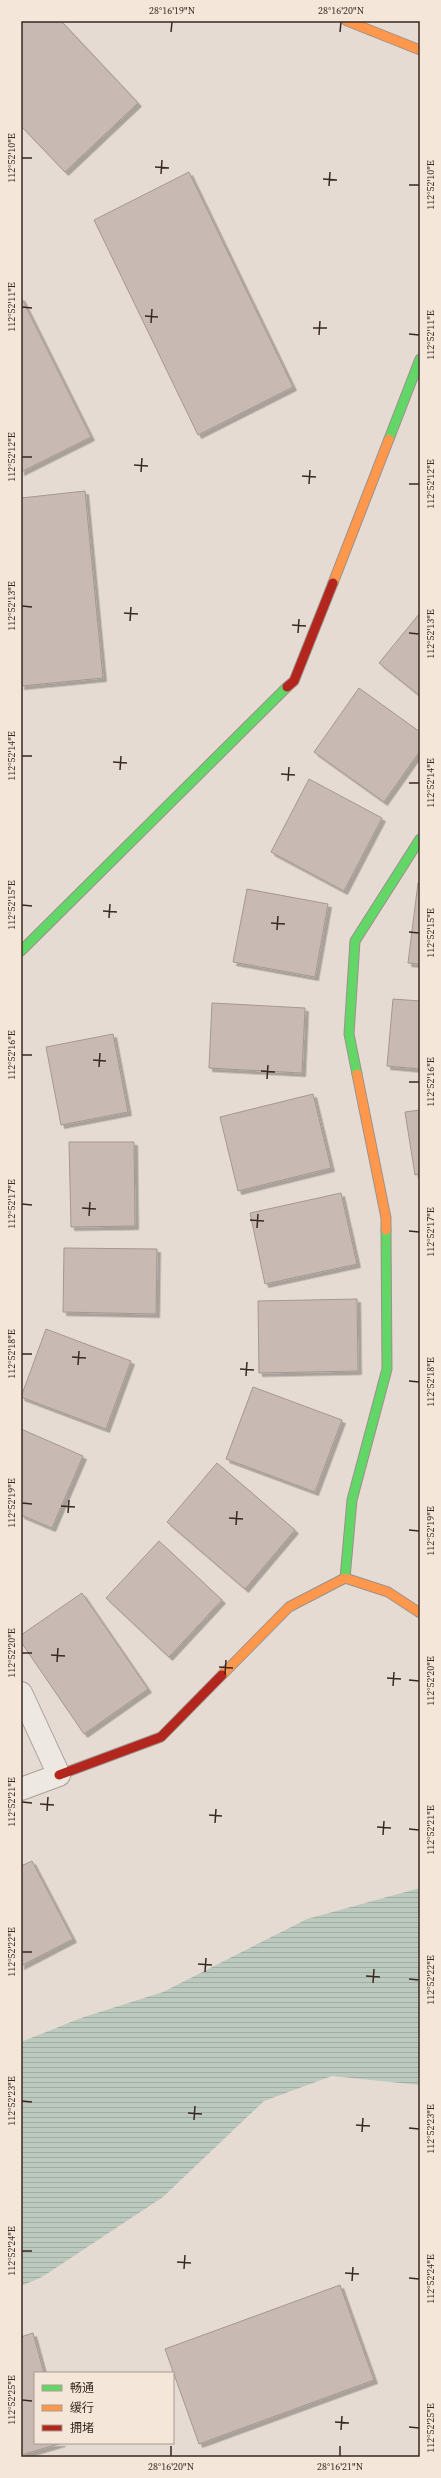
<svg xmlns="http://www.w3.org/2000/svg" width="441" height="2478" font-family="'Source Serif 4','Noto Sans SC',serif">
  <style>
    .water { fill: url(#water-rules) }
    .building { fill: #c9b9b3; stroke: #a69791; filter: url(#shadow) }
    .lines { fill: none; stroke-linecap: round; stroke-linejoin: round }
    .street-casing { stroke: #aba19a; stroke-width: 24 }
    .fast-casing { stroke: #9b918a; stroke-width: 11 }
    .slow-casing { stroke: #9b918a; stroke-width: 11 }
    .jam-casing { stroke: #9b918a; stroke-width: 11 }
    .street { stroke: #eee8e2; stroke-width: 22 }
    .fast { stroke: #63d668; stroke-width: 9 }
    .slow { stroke: #ff974d; stroke-width: 9 }
    .jam { stroke: #b3261e; stroke-width: 9 }
    .ticks { fill: none; stroke: #3a2822; stroke-width: 1.5 }
    .neatline { fill: none; stroke: #3a2822; stroke-width: 1.5 }
    .ticks-label { font-size: 10px; text-anchor: middle; fill: #3a2822 }
  </style>
  <defs>
    <pattern id="water-rules" width="6" height="5" patternUnits="userSpaceOnUse"><rect width="6" height="5" fill="#bcc9be"/><path d="M0 2.5h6" fill="none" stroke="#a2ada3"/></pattern>
    <filter id="shadow"><feDropShadow dx="3.5" dy="3.5" stdDeviation="0" flood-color="#0004"/></filter>
  </defs>
  <rect width="100%" height="100%" fill="#e5dbd2"/>
  <path class="water" d="M420 1888V2085L332 2076 264 2101 163 2197 42 2277 21 2286V2042L81 2018 163 1992 307 1919Z"/>
  <g class="building">
    <path d="M21 21H61L138 103 65 172 21 126Z"/>
    <path d="M189 172 293 387 198 435 94 220Z"/>
    <path d="M21 297 91 437 21 472Z"/>
    <path d="M85 491 103 678 21 686V498Z"/>
    <path d="M420 613V696L379 663Z"/>
    <path d="M359 688 420 732V751L384 802 314 752Z"/>
    <path d="M309 779 382 818 344 891 271 852Z"/>
    <path d="M418 883H420V964L408 963Z"/>
    <path d="M247 889 328 904 315 977 233 962Z"/>
    <path d="M393 999 420 1001V1069L387 1066Z"/>
    <path d="M212 1003 305 1008 302 1073 209 1068Z"/>
    <path d="M113 1034 128 1112 61 1125 46 1047Z"/>
    <path d="M313 1094 331 1168 238 1191 220 1117Z"/>
    <path d="M420 1110V1174L415 1175 405 1112Z"/>
    <path d="M69 1142H134L135 1226 71 1227Z"/>
    <path d="M341 1193 357 1264 265 1284 250 1213Z"/>
    <path d="M64 1248 157 1249 156 1314 63 1312Z"/>
    <path d="M357 1299 358 1371 259 1373 258 1301Z"/>
    <path d="M46 1329 131 1361 106 1429 21 1397Z"/>
    <path d="M253 1387 342 1420 315 1492 226 1459Z"/>
    <path d="M21 1429 83 1456 52 1528 21 1515Z"/>
    <path d="M217 1463 295 1530 245 1589 167 1522Z"/>
    <path d="M159 1541 222 1600 169 1657 106 1598Z"/>
    <path d="M82 1593 148 1689 84 1734 21 1642V1635Z"/>
    <path d="M32 1861 73 1939 21 1966V1866Z"/>
    <path d="M340 2285 374 2380 199 2444 165 2349Z"/>
    <path d="M33 2333 44 2373H35V2443H62L21 2455V2337Z"/>
  </g>
  <g class="lines">
    <defs>
      <path id="street" d="M21 1693 59 1775 21 1789"/>
      <g id="fast">
        <path d="M389 439 420 359"/>
        <path d="M21 951 287 687"/>
        <path d="M357 1074 349 1034 355 941 420 839"/>
        <path d="M345 1578 352 1500 387 1369 386 1230"/>
      </g>
      <g id="slow">
        <path d="M347 21 420 50"/>
        <path d="M333 583 389 439"/>
        <path d="M357 1074 386 1218V1230"/>
        <path d="M222 1675 289 1607 345 1578 388 1592 420 1613"/>
      </g>
      <g id="jam">
        <path d="M287 687 294 681 333 583"/>
        <path d="M59 1775 161 1737 222 1675"/>
      </g>
    </defs>
    <use href="#street" class="street-casing"/>
    <use href="#fast" class="fast-casing"/>
    <use href="#slow" class="slow-casing"/>
    <use href="#jam" class="jam-casing"/>
    <use href="#street" class="street"/>
    <use href="#fast" class="fast"/>
    <use href="#slow" class="slow"/>
    <use href="#jam" class="jam"/>
  </g>
  <path class="ticks" d="M171 32 172 22M340 32 341 22M22 158H32M155 167 169 168M161 174 162 160M323 179 337 180M409 185H419M329 186 330 172M22 307 32 308M145 316 158 317M151 323 152 309M313 328H327M409 334 419 335M319 335 320 321M22 457H32M134 465 148 466M141 472 142 458M302 476 316 477M309 484 310 470M409 484H419M22 606 32 607M124 613 138 614M130 621 131 607M292 625 306 626M298 633 299 619M409 633 419 634M22 756H32M113 762 127 763M120 770 121 756M281 774 295 775M288 781 289 767M409 783H419M22 905 32 906M103 911 117 912M109 918 110 904M271 923 285 924M277 930 278 916M409 932 419 933M22 1055H32M93 1060 106 1061M99 1067 100 1053M261 1071 275 1072M267 1079 268 1065M409 1082H419M22 1204 32 1205M82 1208 96 1209M89 1216 90 1202M250 1220 264 1221M257 1228 258 1214M409 1231 419 1232M22 1354H32M72 1357 86 1358M78 1365 79 1351M240 1369 254 1370M246 1376 247 1362M409 1381 419 1382M22 1503 32 1504M61 1506 75 1507M68 1513 69 1500M229 1518 243 1519M236 1525 237 1511M409 1530 419 1531M22 1653H32M51 1655 65 1656M57 1662 58 1648M219 1667 233 1668M225 1674 226 1660M387 1678 401 1679M409 1680 419 1681M393 1686 394 1672M22 1802 32 1803M40 1804 54 1805M47 1811 48 1797M209 1815 222 1816M215 1823 216 1809M377 1827 391 1828M409 1829 419 1830M383 1835 384 1821M22 1952H32M198 1964 212 1965M205 1972 206 1958M366 1976 380 1977M409 1979 419 1980M373 1983 374 1969M22 2101 32 2102M188 2113 202 2114M194 2120 195 2106M356 2125 370 2126M409 2128 419 2129M362 2132 363 2118M22 2251H32M177 2262 191 2263M184 2269 185 2255M345 2273 359 2274M409 2278 419 2279M352 2281 353 2267M22 2400 32 2401M335 2422 349 2423M409 2427 419 2428M341 2430 342 2416M171 2456V2446M340 2456V2446"/>
  <rect width="441" height="2478" fill="none" stroke="#f4e7da" stroke-width="44"/>
  <rect x="34" y="2372" width="140" height="72" fill="#f4e7da" stroke="#aa9b90"/>
  <rect x="42" y="2385" width="20" height="6" fill="#63d668" stroke="#aa9b90"/>
  <text x="70" y="2392" font-size="12" fill="#3a2822">畅通</text>
  <rect x="42" y="2405" width="20" height="6" fill="#ff974d" stroke="#aa9b90"/>
  <text x="70" y="2412" font-size="12" fill="#3a2822">缓行</text>
  <rect x="42" y="2425" width="20" height="6" fill="#b3261e" stroke="#aa9b90"/>
  <text x="70" y="2432" font-size="12" fill="#3a2822">拥堵</text>
  <rect x="22" y="22" width="397" height="2434" class="neatline"/>
  <g class="ticks-label">
    <text x="172" y="14">28°16'19"N</text>
    <text x="341" y="14">28°16'20"N</text>
    <text transform="translate(11 158) rotate(-90)" y="4">112°52'10"E</text>
    <text transform="translate(430 185) rotate(-90)" y="4">112°52'10"E</text>
    <text transform="translate(11 307) rotate(-90)" y="4">112°52'11"E</text>
    <text transform="translate(430 335) rotate(-90)" y="4">112°52'11"E</text>
    <text transform="translate(11 457) rotate(-90)" y="4">112°52'12"E</text>
    <text transform="translate(430 484) rotate(-90)" y="4">112°52'12"E</text>
    <text transform="translate(11 606) rotate(-90)" y="4">112°52'13"E</text>
    <text transform="translate(430 634) rotate(-90)" y="4">112°52'13"E</text>
    <text transform="translate(11 756) rotate(-90)" y="4">112°52'14"E</text>
    <text transform="translate(430 783) rotate(-90)" y="4">112°52'14"E</text>
    <text transform="translate(11 905) rotate(-90)" y="4">112°52'15"E</text>
    <text transform="translate(430 933) rotate(-90)" y="4">112°52'15"E</text>
    <text transform="translate(11 1055) rotate(-90)" y="4">112°52'16"E</text>
    <text transform="translate(430 1082) rotate(-90)" y="4">112°52'16"E</text>
    <text transform="translate(11 1204) rotate(-90)" y="4">112°52'17"E</text>
    <text transform="translate(430 1232) rotate(-90)" y="4">112°52'17"E</text>
    <text transform="translate(11 1354) rotate(-90)" y="4">112°52'18"E</text>
    <text transform="translate(430 1382) rotate(-90)" y="4">112°52'18"E</text>
    <text transform="translate(11 1503) rotate(-90)" y="4">112°52'19"E</text>
    <text transform="translate(430 1531) rotate(-90)" y="4">112°52'19"E</text>
    <text transform="translate(11 1653) rotate(-90)" y="4">112°52'20"E</text>
    <text transform="translate(430 1681) rotate(-90)" y="4">112°52'20"E</text>
    <text transform="translate(11 1802) rotate(-90)" y="4">112°52'21"E</text>
    <text transform="translate(430 1830) rotate(-90)" y="4">112°52'21"E</text>
    <text transform="translate(11 1952) rotate(-90)" y="4">112°52'22"E</text>
    <text transform="translate(430 1980) rotate(-90)" y="4">112°52'22"E</text>
    <text transform="translate(11 2101) rotate(-90)" y="4">112°52'23"E</text>
    <text transform="translate(430 2129) rotate(-90)" y="4">112°52'23"E</text>
    <text transform="translate(11 2251) rotate(-90)" y="4">112°52'24"E</text>
    <text transform="translate(430 2279) rotate(-90)" y="4">112°52'24"E</text>
    <text transform="translate(11 2400) rotate(-90)" y="4">112°52'25"E</text>
    <text transform="translate(430 2428) rotate(-90)" y="4">112°52'25"E</text>
    <text x="171" y="2470">28°16'20"N</text>
    <text x="340" y="2470">28°16'21"N</text>
  </g>
</svg>
